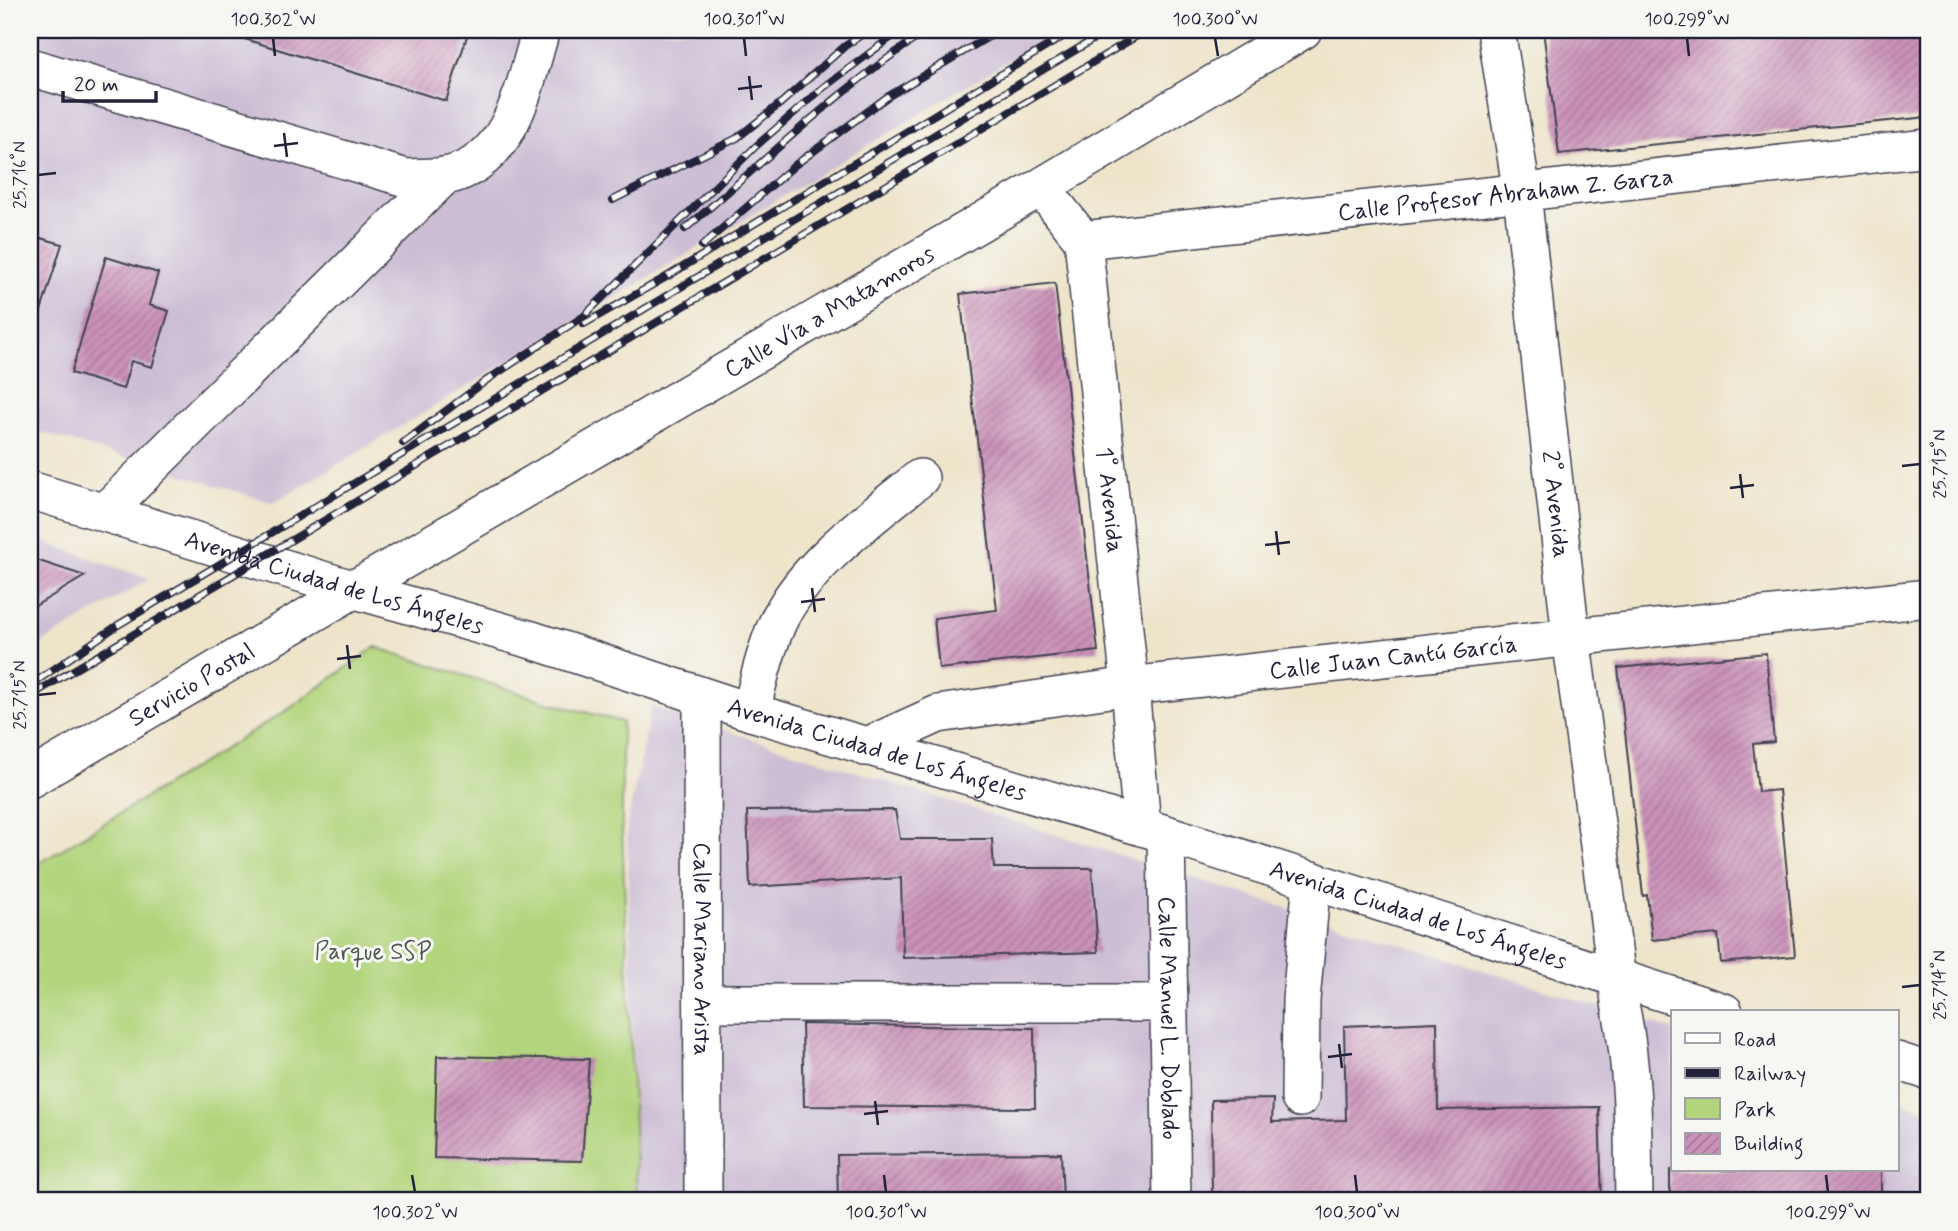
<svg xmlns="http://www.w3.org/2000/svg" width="1958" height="1231" font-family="Mynerve,sans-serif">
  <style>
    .industrial { fill: #ccbed4 }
    .green { fill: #b2d47c; stroke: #6a7b5c; stroke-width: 2 }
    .building { fill: url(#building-hatch) }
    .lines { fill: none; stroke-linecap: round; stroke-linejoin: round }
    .minor-casing { stroke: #413f50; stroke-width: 40 }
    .minor { stroke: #fff; stroke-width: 37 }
    .rail-casing { stroke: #22223b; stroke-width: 8 }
    .rail { stroke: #f6f6f2; stroke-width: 5; stroke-dasharray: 16; stroke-linecap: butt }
    .ticks { fill: none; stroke: #22223b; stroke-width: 2.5 }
    .labels { text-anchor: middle; stroke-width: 6; stroke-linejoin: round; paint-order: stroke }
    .street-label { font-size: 24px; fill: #22223b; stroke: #f6f6f2 }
    .park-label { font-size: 24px; fill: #4d574e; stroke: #f6f6f2 }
    .neatline { fill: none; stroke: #22223b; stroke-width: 2.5 }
    .ticks-label { font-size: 18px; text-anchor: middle; fill: #22223b }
  </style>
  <defs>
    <pattern id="building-hatch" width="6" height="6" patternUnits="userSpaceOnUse" patternTransform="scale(1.75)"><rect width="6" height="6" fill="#cb92b9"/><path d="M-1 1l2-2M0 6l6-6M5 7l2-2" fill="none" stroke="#a47798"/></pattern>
  </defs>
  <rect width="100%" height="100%" fill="#f6f6f2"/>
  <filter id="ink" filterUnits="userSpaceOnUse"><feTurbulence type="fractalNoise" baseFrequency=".0143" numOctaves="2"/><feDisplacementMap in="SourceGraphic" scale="14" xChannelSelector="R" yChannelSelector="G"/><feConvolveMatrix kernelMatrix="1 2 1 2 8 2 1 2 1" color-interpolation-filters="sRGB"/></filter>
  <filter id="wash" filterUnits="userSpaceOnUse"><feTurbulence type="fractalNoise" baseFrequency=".00686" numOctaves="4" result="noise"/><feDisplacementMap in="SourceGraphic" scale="28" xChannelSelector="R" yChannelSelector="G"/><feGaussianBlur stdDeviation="1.57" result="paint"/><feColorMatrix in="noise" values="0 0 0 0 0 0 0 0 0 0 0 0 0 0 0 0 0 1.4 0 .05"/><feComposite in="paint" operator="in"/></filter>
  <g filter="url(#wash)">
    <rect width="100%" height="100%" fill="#eee4ca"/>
    <g class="industrial">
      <path d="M30 30H1059L274 503 30 429Z"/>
      <path d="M30 537 149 579 30 650Z"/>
      <path d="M651 707 1673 1030V1170H1897V1101L1928 1111V1201H637L627 826Z"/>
    </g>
    <path class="green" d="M375 647 551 703 622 722V830L637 1201H30V869L289 709Z"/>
    <g id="blocks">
      <g class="building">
        <path d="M236 30H469L446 101 235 36Z"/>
        <path d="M1543 30H1928V117L1559 154Z"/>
        <path d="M30 235 62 244 35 330 30 329Z"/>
        <path d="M106 257 158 273 149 305 169 311 152 367 131 361 123 389 71 373Z"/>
        <path d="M1055 283 1098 651 939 669 934 618 997 610 960 294Z"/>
        <path d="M30 558 85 576 30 609Z"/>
        <path d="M1766 653 1774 742 1753 744 1758 792 1779 790 1795 956 1721 963 1718 934 1652 940 1647 895 1643 896 1618 668Z"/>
        <path d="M895 810 900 839H992L994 868H1092L1098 952 903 958 901 878 750 887 747 811Z"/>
        <path d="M1437 1022 1438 1110 1599 1107 1602 1201H1212L1211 1100 1273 1099 1272 1122 1346 1120 1344 1026Z"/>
        <path d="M802 1024 1034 1028 1035 1108 804 1106Z"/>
        <path d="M437 1056 589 1059 582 1161 434 1158Z"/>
        <path d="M1061 1153 1063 1201H838L837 1155Z"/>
        <rect x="1670" y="1170" width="211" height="31"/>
      </g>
    </g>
  </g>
  <g filter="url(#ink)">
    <use href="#blocks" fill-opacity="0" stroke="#413f50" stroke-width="2"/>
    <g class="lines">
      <defs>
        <g id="minor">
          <path id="s1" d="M1496 30 1522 193 1571 637 1621 1009C1634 1073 1633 1136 1634 1201"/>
          <path d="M30 67 406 178C419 177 433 178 445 176 512 163 524 86 541 30"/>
          <path id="s2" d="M1041 187 1083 240 1130 686 1142 827"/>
          <path id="s3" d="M1083 240 1928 148"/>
          <path id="s4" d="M30 490 352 589 532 640 751 712 1166 834 1724 1012"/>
          <path d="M105 512 444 176"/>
          <path id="s5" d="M702 697 703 1201"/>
          <path d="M751 712C758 682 765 652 777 624 802 567 873 516 920 478"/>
          <path id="s6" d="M865 747 938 714 1130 686 1928 598"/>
          <path id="s7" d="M30 779 1041 187 1303 30"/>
          <path id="s8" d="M1166 834 1172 1201"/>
          <path d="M703 1003H1168"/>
          <path d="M1897 1061 1928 1071"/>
          <path d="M1300 1098 1301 1000 1312 880"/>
        </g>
      </defs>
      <use href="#minor" class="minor-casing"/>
      <use href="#minor" class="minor"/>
      <defs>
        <g id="rail">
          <path d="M613 200 737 138 781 103 845 46 869 30"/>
          <path d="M685 229C765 161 840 87 929 30"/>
          <path d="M702 246 795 165 887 97 1000 30"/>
          <path d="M584 324 668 276 1074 30"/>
          <path d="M403 443 487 380 584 316 756 146 824 87 901 30"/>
          <path d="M38 680 118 625 1109 30"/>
          <path d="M30 696 1147 30"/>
        </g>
      </defs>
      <use href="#rail" class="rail-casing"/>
      <use href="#rail" class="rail"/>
    </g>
  </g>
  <path class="ticks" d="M273 38 275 56M744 38 746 56M1215 38 1218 56M1687 38 1689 56M749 76 752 100M738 89 762 86M284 133 287 157M274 146 298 143M38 175 56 173M1902 466 1920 464M1740 474 1743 498M1730 488 1754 485M1276 531 1279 555M1265 545 1290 542M812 588 815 612M801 602 825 599M347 645 350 669M337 659 361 656M38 695 56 693M1902 987 1920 985M1339 1044 1342 1068M1328 1057 1352 1054M875 1101 878 1125M864 1114 888 1111M412 1175 415 1192M884 1175 886 1192M1355 1175 1357 1192M1826 1175 1828 1192"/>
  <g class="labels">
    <g class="street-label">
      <text dy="8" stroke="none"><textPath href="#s3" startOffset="425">Calle Profesor Abraham Z. Garza</textPath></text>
      <text dy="8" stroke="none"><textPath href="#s7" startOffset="926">Calle Vía a Matamoros</textPath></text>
      <text dy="8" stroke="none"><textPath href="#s2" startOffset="329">1° Avenida</textPath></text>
      <text dy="8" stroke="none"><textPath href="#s1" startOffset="478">2° Avenida</textPath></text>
      <text dy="8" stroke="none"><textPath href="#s4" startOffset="318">Avenida Ciudad de Los Ángeles</textPath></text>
      <text dy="8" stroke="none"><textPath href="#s6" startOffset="539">Calle Juan Cantú García</textPath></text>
      <text dy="8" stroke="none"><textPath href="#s7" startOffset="187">Servicio Postal</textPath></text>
      <text dy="8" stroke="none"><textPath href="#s4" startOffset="886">Avenida Ciudad de Los Ángeles</textPath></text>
      <text dy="8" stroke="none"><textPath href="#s4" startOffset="1452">Avenida Ciudad de Los Ángeles</textPath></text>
      <text dy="8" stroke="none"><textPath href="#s5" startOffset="252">Calle Mariano Arista</textPath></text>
      <text dy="8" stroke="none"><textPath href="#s8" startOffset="184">Calle Manuel L. Doblado</textPath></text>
    </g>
    <g class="park-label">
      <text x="373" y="959">Parque SSP</text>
    </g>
  </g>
  <rect width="1958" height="1231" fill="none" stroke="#f6f6f2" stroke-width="77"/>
  <rect x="1671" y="1010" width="228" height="161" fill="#f6f6f2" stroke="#a1a1a9" stroke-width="2"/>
  <rect x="1685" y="1033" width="35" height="10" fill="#ffffff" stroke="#a1a1a9" stroke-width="2"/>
  <text x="1734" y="1046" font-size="21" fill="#22223b">Road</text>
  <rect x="1685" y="1068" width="35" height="10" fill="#22223b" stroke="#a1a1a9" stroke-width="2"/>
  <text x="1734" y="1080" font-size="21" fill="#22223b">Railway</text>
  <rect x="1685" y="1098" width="35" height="21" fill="#b2d47c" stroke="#a1a1a9" stroke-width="2"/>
  <text x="1734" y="1116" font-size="21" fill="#22223b">Park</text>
  <rect x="1685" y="1133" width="35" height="21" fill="url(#building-hatch)" stroke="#a1a1a9" stroke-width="2"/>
  <text x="1734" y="1150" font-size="21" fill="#22223b">Building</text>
  <path d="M63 91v10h93v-10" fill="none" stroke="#22223b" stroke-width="3.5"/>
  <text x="74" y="91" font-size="21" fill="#22223b" stroke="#f6f6f2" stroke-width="5" paint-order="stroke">20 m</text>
  <rect x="38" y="38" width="1882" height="1154" class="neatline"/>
  <g class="ticks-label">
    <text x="273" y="25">100.302°W</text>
    <text x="744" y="25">100.301°W</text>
    <text x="1215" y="25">100.300°W</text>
    <text x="1687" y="25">100.299°W</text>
    <text transform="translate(19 175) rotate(-90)" y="6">25.716°N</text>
    <text transform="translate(1939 464) rotate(-90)" y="6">25.715°N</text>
    <text transform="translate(19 695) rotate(-90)" y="6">25.715°N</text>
    <text transform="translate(1939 985) rotate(-90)" y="6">25.714°N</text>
    <text x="415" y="1218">100.302°W</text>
    <text x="886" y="1218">100.301°W</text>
    <text x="1357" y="1218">100.300°W</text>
    <text x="1828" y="1218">100.299°W</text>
  </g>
</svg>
